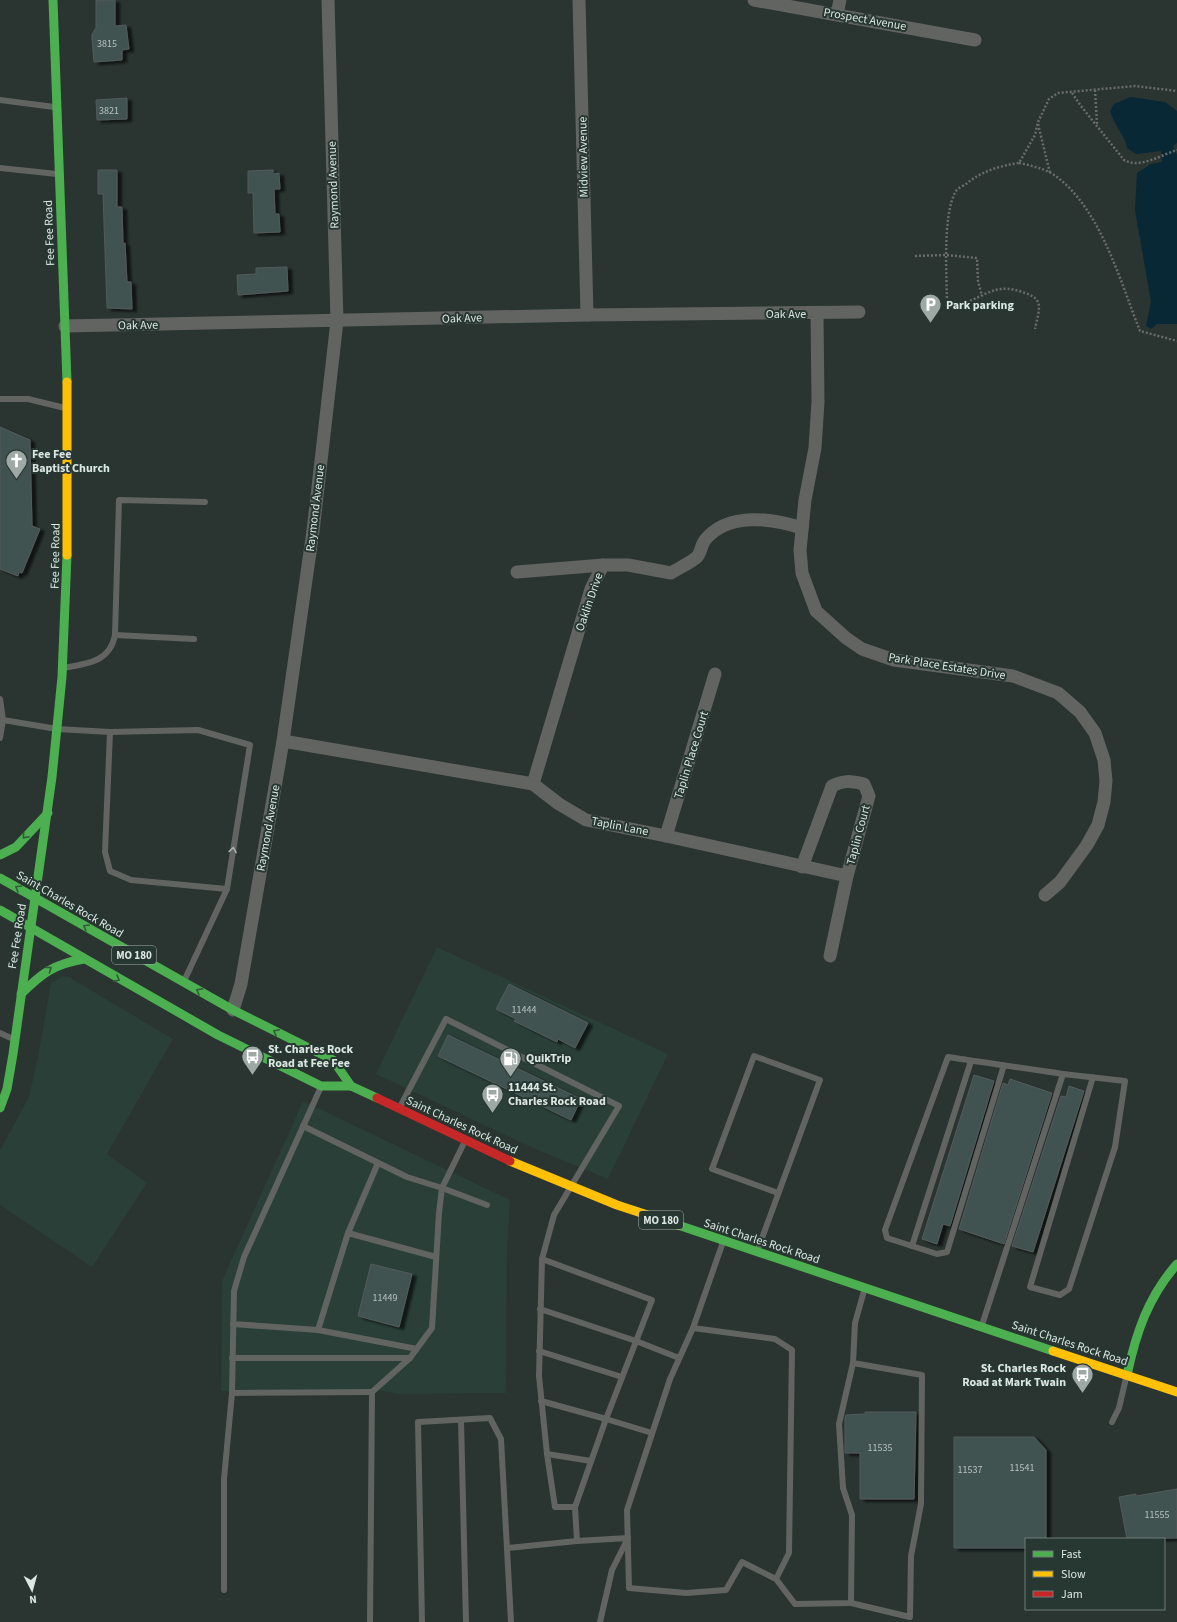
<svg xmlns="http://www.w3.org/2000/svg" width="1177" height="1622" font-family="'Source Sans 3',sans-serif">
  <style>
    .built { fill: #293f38 }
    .water { fill: #092835 }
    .building { fill: #405251; stroke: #535b5a; filter: url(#shadow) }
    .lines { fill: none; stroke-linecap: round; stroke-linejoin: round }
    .path { stroke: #696c6a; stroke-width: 2.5; stroke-dasharray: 2 2; stroke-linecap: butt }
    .lane { stroke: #626462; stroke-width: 6 }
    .street { stroke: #626462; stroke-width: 13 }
    .fast { stroke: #4caf50; stroke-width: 9 }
    .slow { stroke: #ffc107; stroke-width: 9 }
    .jam { stroke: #c62828; stroke-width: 9 }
    .oneway { stroke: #325b3a }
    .oneway2 { stroke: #abb2af }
    .labels { text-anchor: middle; stroke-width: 4; stroke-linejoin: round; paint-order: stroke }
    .number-label { font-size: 10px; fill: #b5c1be }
    .shield { fill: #273731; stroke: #a6b2ad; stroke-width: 1 }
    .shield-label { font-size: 11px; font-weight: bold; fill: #dce6e2 }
    .street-label { font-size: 12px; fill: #dce6e2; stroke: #273731 }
    .poi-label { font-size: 12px; font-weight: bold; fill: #dce6e2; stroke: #273731; text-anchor: start }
  </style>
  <defs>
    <filter id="shadow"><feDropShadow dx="4.5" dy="2.5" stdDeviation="1" flood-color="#0009"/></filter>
  </defs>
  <rect width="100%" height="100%" fill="#2a3430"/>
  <g class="built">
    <path d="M437 947 668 1054 608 1179 533 1148 376 1074Z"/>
    <path d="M63 976 69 977 173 1039 107 1154 147 1183 92 1267 0 1205V1150L29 1097 38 1056 51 983Z"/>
    <path d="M303 1101 510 1200 507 1248 506 1393 399 1394 371 1389 221 1391 222 1281Z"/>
  </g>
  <path class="water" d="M1131 97 1165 102 1177 111V143L1173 146 1177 155V324H1157L1151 329 1146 326 1151 302 1135 210 1137 173 1151 164 1162 162 1161 151 1136 154 1127 148C1126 137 1114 125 1110 111L1114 104Z"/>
  <g class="building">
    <path d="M96 0H115V26L126 25 129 49 122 50V60L94 62 92 39V34L96 28Z"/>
    <path d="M127 98V119L97 120 96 100Z"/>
    <path d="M98 170H117V207H122L123 244 125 243 127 282H131L132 309 107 308 103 194H98Z"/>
    <path d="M273 170V174L279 173 280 189H274L275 214H279L280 232 254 233 253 193H248V171Z"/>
    <path d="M287 267 288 291 238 295 237 275 256 274V268Z"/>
    <path d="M0 427 30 440 32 526 40 529 22 573 19 572 18 576 0 569Z"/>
    <path d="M509 984 588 1023 575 1048 558 1039 557 1042 514 1021 516 1019 496 1009Z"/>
    <path d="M448 1035 581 1099 571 1120 438 1056Z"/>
    <path d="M974 1075 994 1081 950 1226 943 1224 937 1244 922 1239Z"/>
    <path d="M1010 1079 1052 1093 1004 1244 959 1229 1003 1083 1008 1085Z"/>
    <path d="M1069 1086 1084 1091 1033 1252 1012 1246 1061 1096 1066 1097Z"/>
    <path d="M371 1264 412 1274 399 1327 358 1316Z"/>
    <path d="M865 1412H916L914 1499H860V1453H845V1418L846 1415 865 1414Z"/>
    <path d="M954 1437H1034L1046 1450V1539H1026V1548H954Z"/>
    <path d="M1177 1489V1538L1127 1539 1119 1497 1136 1494V1496Z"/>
  </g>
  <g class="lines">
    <g class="path">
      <path d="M1095 90 1097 124"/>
      <path d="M1072 93 1081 106 1124 160C1140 169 1161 155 1177 150"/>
      <path d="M1038 124 1050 173"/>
      <path d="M1019 163C1030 165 1041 168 1051 173 1099 203 1120 281 1140 331L1177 341"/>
      <path d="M915 256 946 255 977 258 978 281 982 296"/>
      <path d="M970 301C990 292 1000 284 1022 292 1028 294 1035 296 1038 302 1041 309 1036 322 1035 329"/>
      <path d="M947 306C947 278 942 214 956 191 958 188 963 186 966 184 982 171 999 166 1019 163L1035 135 1038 122 1049 99 1058 93 1135 86 1177 91"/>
    </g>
    <g class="lane">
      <path d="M0 100 54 107"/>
      <path d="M0 168 57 174"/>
      <path d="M0 399H28L65 408"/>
      <path d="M115 635 194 639"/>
      <path d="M63 668C87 664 110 662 115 635L119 500 205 502"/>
      <path d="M0 699 3 720 57 729 110 732 198 730 250 745 227 889 185 979"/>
      <path d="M110 732 105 852 110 871 131 880 227 889"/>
      <path d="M0 738 3 720"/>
      <path d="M0 1033 13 1039"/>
      <path d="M1063 1074 1125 1081 1115 1147 1069 1289 1060 1295 1030 1287 1093 1077"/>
      <path d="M320 1089 244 1257 234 1291 232 1393 372 1392"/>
      <path d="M400 1107 446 1019 619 1106 554 1215 542 1259 539 1376 547 1454 555 1507H575"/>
      <path d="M303 1126 407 1177 442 1188 487 1205"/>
      <path d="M348 1233 378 1163"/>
      <path d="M723 1242 693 1328 670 1379 627 1510 629 1588 686 1593 726 1590 742 1562 776 1579 795 1604 851 1603 852 1515 843 1488 839 1424 853 1363 855 1323 864 1291"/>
      <path d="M912 1246 971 1061"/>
      <path d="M758 1249 820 1080 754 1056 712 1169 778 1193"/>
      <path d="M542 1259 652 1300 606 1419 652 1433"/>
      <path d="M540 1309 636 1341 679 1358"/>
      <path d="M233 1324 318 1330"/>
      <path d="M982 1325 1063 1074C1024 1068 986 1063 948 1057L885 1230 887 1238 937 1254 947 1252 1004 1065"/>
      <path d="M693 1328 775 1339 792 1350 789 1553 776 1579"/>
      <path d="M417 1349 318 1330 348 1233 436 1257"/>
      <path d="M539 1351 622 1377"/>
      <path d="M232 1358H410"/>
      <path d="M541 1401 606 1419 575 1507 577 1541"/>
      <path d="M461 1420 466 1622"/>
      <path d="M1112 1422 1119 1408 1126 1378"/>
      <path d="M547 1454 591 1461"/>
      <path d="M507 1548 577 1541 628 1538 612 1570 600 1622"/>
      <path d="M224 1590V1479L232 1393"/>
      <path d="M851 1603 910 1617 911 1556 921 1504 922 1375 853 1363"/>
      <path d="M370 1622 372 1392 410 1358 432 1328 439 1213 442 1188 464 1143"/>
      <path d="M422 1622 418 1422 490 1418 501 1439 511 1622"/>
    </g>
    <g class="street">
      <path d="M579 0 587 315"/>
      <path d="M754 0 975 40"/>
      <path d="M837 14 840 0"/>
      <path d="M817 313 818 402 815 448 805 500 800 550 802 573 816 611 846 638 862 649 894 660 1013 676 1058 693 1080 712 1095 733 1104 760 1106 781 1104 802 1098 825 1087 845 1060 882 1045 895"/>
      <path d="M65 326 587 315 859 312"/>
      <path d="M517 572 603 565"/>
      <path d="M283 741 533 784 559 804 586 820 666 836 847 876"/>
      <path d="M533 784 591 589 603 565H628L671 573C679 568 690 563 697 557 701 553 701 545 705 540 728 512 771 518 802 528"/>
      <path d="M666 836 715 674"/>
      <path d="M802 867 832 786C843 780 851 781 864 784L869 796 847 876 830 956"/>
      <path d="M233 1010 241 984 283 741 313 531 337 321 328 0"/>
    </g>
    <g class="fast">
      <path d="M53 0 67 382"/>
      <path d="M0 855 16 847 48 813"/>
      <path d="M0 878 233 1010 333 1060 351 1086"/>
      <path d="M0 910 218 1035 321 1086H351L377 1098"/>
      <path d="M21 994C42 973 54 964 84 959"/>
      <path d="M0 1108 7 1089 13 1054 52 777 62 677 67 555"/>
      <path d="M678 1225 1053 1351"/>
      <path d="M1127 1375C1136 1333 1148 1297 1177 1264"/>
    </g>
    <g class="slow">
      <path d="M67 382V555"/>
      <path d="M510 1161 617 1205 678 1225"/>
      <path d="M1053 1351 1177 1392"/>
    </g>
    <path class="jam" d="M377 1098 510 1161"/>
  </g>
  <defs><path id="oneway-chevron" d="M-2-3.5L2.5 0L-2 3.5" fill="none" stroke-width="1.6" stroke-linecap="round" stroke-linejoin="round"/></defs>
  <g class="oneway">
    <use href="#oneway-chevron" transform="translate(25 836) rotate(131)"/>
    <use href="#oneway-chevron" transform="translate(18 888) rotate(-150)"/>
    <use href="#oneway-chevron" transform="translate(86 927) rotate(-150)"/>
    <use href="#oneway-chevron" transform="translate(49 969) rotate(-36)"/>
    <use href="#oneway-chevron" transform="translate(117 979) rotate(30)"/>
    <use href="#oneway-chevron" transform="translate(199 991) rotate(-151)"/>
    <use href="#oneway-chevron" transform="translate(276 1032) rotate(-153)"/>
  </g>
  <use class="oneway2" href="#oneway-chevron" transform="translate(233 850) rotate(-81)"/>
  <defs>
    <symbol id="parking-pin" viewBox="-11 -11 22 30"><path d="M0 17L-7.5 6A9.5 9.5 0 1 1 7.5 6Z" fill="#9ea8a4" stroke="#273731"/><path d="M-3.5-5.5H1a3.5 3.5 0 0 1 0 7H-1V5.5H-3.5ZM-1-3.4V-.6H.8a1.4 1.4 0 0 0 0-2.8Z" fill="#fff"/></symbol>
    <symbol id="church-pin" viewBox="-11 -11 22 30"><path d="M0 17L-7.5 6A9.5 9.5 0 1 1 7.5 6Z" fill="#9ea8a4" stroke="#273731"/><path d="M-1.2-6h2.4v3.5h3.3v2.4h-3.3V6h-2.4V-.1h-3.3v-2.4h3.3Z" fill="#fff"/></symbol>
    <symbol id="bus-pin" viewBox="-11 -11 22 30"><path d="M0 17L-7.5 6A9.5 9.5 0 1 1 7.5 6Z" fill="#9ea8a4" stroke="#273731"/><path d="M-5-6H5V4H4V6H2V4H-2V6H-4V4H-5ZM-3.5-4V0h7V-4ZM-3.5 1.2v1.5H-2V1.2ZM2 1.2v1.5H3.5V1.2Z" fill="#fff"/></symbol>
    <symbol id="fuel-pin" viewBox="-11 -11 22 30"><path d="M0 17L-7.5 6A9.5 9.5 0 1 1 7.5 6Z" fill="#9ea8a4" stroke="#273731"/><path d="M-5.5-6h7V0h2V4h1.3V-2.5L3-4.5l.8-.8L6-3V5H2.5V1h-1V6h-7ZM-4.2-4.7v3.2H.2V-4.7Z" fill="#fff"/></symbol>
  </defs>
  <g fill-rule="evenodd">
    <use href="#parking-pin" x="918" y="292" width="25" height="34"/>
    <use href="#church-pin" x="4" y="448" width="25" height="34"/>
    <use href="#bus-pin" x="240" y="1044" width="25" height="34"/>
    <use href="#fuel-pin" x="498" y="1046" width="25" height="34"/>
    <use href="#bus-pin" x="480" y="1082" width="25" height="34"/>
    <use href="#bus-pin" x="1070" y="1362" width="25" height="34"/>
  </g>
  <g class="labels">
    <g class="number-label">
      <text x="107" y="47">3815</text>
      <text x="109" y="114">3821</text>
      <text x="524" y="1013">11444</text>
      <text x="385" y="1301">11449</text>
      <text x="880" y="1451">11535</text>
      <text x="1022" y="1471">11541</text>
      <text x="970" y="1473">11537</text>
      <text x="1157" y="1518">11555</text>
    </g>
    <g class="shield">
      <rect x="112" y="946" width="44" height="18" rx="3"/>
      <rect x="639" y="1211" width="44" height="18" rx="3"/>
    </g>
    <g class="shield-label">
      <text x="134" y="959">MO 180</text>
      <text x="661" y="1224">MO 180</text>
    </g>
    <g class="street-label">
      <text transform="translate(865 19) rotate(10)" y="4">Prospect Avenue</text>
      <text transform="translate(583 157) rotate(-91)" y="4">Midview Avenue</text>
      <text transform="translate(333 185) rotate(-92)" y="4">Raymond Avenue</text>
      <text transform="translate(49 233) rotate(-92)" y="4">Fee Fee Road</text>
      <text x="786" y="318">Oak Ave</text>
      <text transform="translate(462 318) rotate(-2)" y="4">Oak Ave</text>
      <text transform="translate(138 325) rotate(-1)" y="4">Oak Ave</text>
      <text transform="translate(315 508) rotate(-83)" y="4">Raymond Avenue</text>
      <text transform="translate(55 556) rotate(-89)" y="4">Fee Fee Road</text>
      <text transform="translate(589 602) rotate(-71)" y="4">Oaklin Drive</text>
      <text transform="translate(947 666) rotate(9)" y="4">Park Place Estates Drive</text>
      <text transform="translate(691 755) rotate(-73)" y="4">Taplin Place Court</text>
      <text transform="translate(620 826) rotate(11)" y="4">Taplin Lane</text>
      <text transform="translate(268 828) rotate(-80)" y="4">Raymond Avenue</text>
      <text transform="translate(858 835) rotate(-75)" y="4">Taplin Court</text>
      <text transform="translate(70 904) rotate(30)" y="4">Saint Charles Rock Road</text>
      <text transform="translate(17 936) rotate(-81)" y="4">Fee Fee Road</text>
      <text transform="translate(462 1125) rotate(25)" y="4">Saint Charles Rock Road</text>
      <text transform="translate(762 1241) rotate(18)" y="4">Saint Charles Rock Road</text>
      <text transform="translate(1070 1343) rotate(18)" y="4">Saint Charles Rock Road</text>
    </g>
    <g class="poi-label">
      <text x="946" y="309">Park parking</text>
      <text x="32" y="458">Fee Fee<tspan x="32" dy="14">Baptist Church</tspan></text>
      <text x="268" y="1053">St. Charles Rock<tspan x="268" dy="14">Road at Fee Fee</tspan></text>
      <text x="526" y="1062">QuikTrip</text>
      <text x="508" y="1091">11444 St.<tspan x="508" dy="14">Charles Rock Road</tspan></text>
      <text x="1066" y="1372" text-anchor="end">St. Charles Rock<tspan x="1066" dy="14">Road at Mark Twain</tspan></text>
    </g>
  </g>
  <rect x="1025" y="1538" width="140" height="72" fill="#273731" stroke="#6f7d78"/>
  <rect x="1033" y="1551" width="20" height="6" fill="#4caf50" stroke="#6f7d78"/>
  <text x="1061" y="1558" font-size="12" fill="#dce6e2">Fast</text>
  <rect x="1033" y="1571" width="20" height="6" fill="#ffc107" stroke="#6f7d78"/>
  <text x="1061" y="1578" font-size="12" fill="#dce6e2">Slow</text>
  <rect x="1033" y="1591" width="20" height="6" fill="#c62828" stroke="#6f7d78"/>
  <text x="1061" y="1598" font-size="12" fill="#dce6e2">Jam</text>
  <g transform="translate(32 1590) rotate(174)" stroke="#273731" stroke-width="3" paint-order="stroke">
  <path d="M0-3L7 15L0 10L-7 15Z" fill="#dce6e2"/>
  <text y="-6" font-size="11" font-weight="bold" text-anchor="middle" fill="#dce6e2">N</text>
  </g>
</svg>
